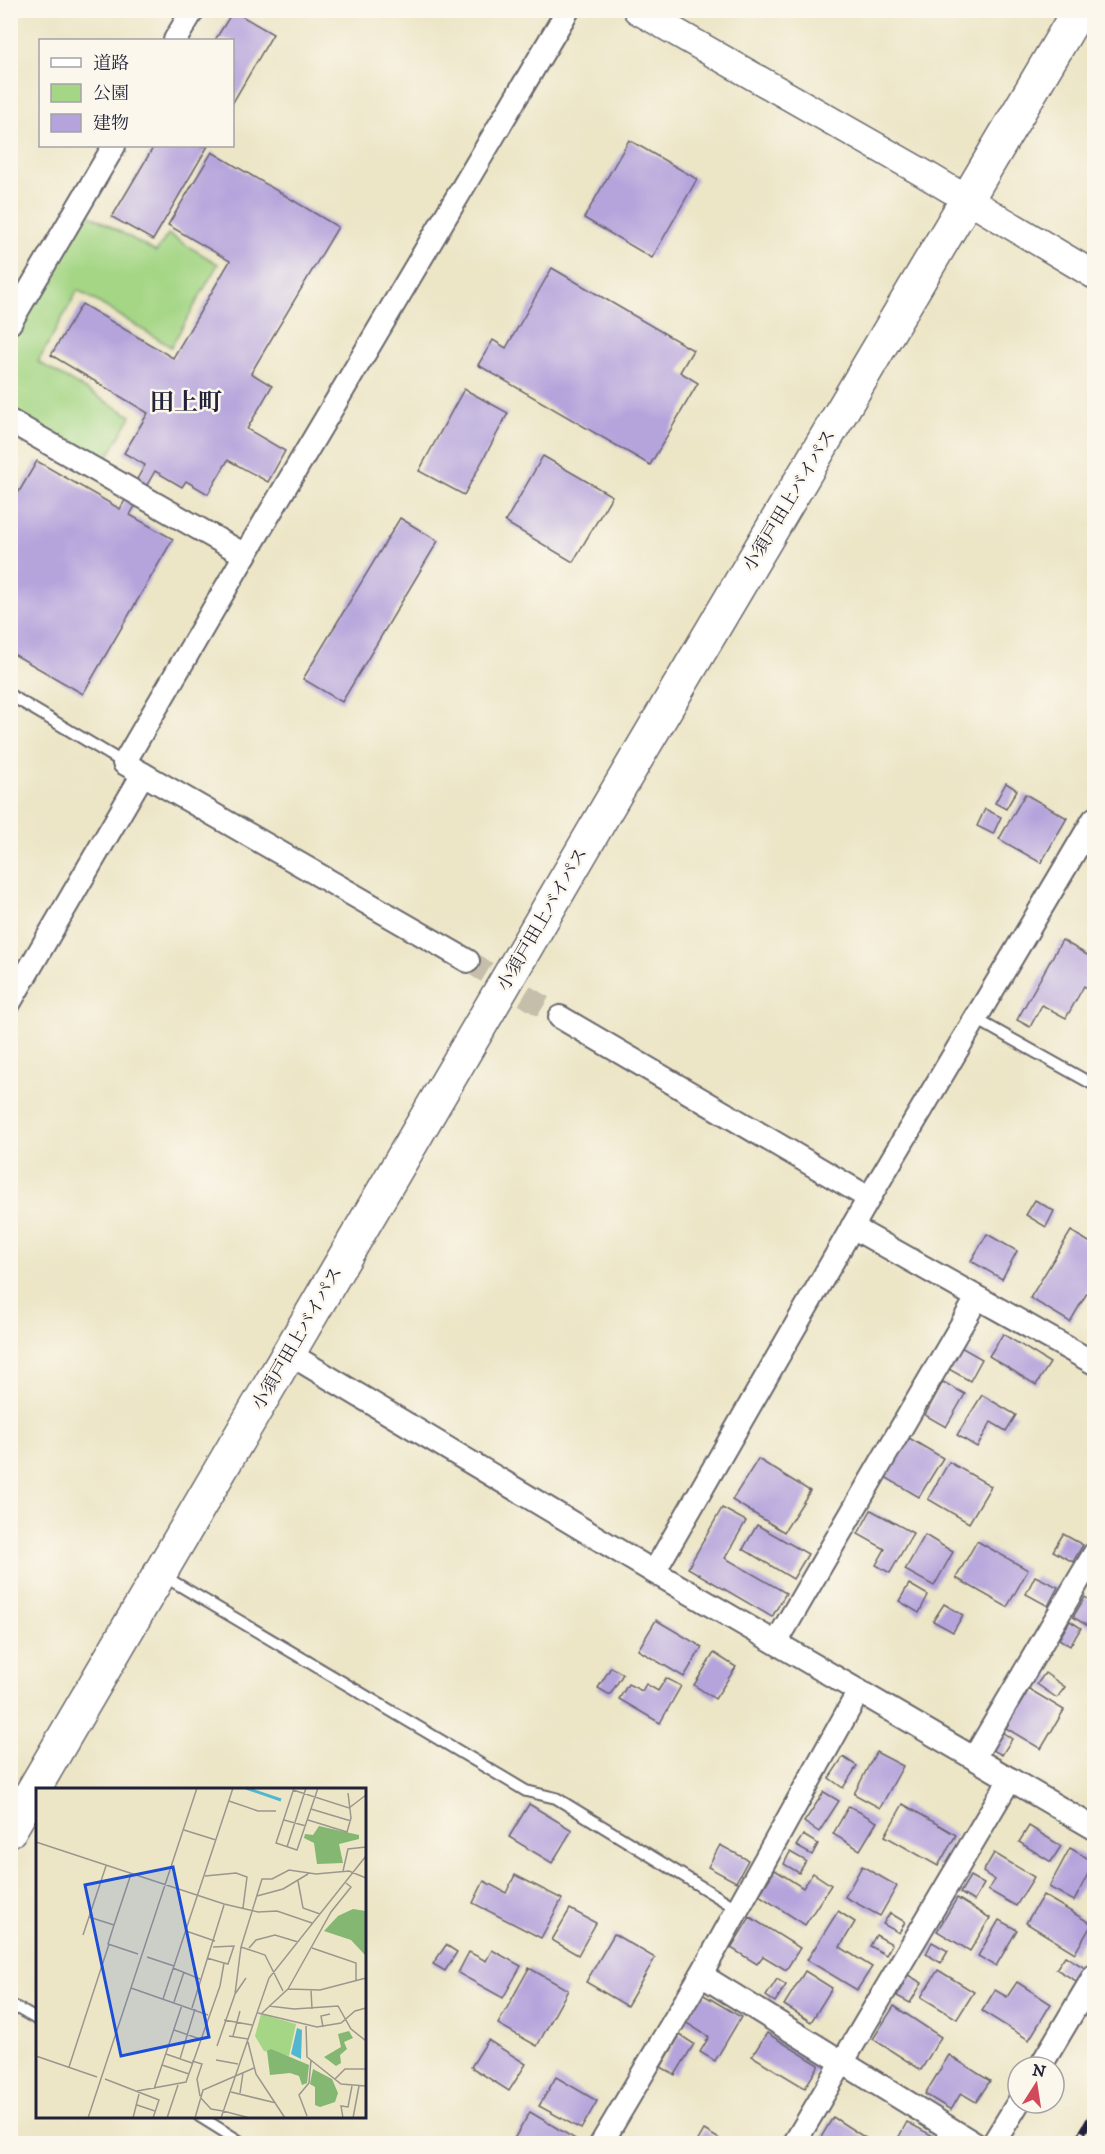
<svg xmlns="http://www.w3.org/2000/svg" width="1105" height="2154" font-family="'IM FELL DW Pica','Noto Serif JP',serif">
  <style>
    .green { fill: #a4d685; stroke: #637c60; stroke-width: 1.5 }
    .building { fill: #b5a4dc }
    .lines { fill: none; stroke-linecap: round; stroke-linejoin: round }
    .minor-tunnel { stroke: #c4beaa; stroke-width: 22; stroke-dasharray: 22 11; stroke-linecap: butt }
    .service-casing { stroke: #69666c; stroke-width: 14 }
    .minor-casing { stroke: #69666c; stroke-width: 26 }
    .tertiary-casing { stroke: #69666c; stroke-width: 30 }
    .trunk-casing { stroke: #69666c; stroke-width: 36 }
    .service { stroke: #fff; stroke-width: 10 }
    .minor { stroke: #fff; stroke-width: 22 }
    .tertiary { stroke: #fff; stroke-width: 27 }
    .trunk { stroke: #fff; stroke-width: 33 }
    .rail-casing { stroke: #22223b; stroke-width: 7 }
    .rail { stroke: #fbf7ec; stroke-width: 4.5; stroke-dasharray: 14; stroke-linecap: butt }
    .labels { text-anchor: middle; stroke-width: 5; stroke-linejoin: round; paint-order: stroke }
    .street-label { font-size: 18px; fill: #22223b; stroke: #fbf7ec }
    .district-label { font-size: 24px; font-weight: bold; fill: #22223b; stroke: #fbf7ec }
    .inset-river { fill: none; stroke: #51b6d0; stroke-width: 3 }
    .inset-road { fill: none; stroke: #9b978e; stroke-width: 1.5 }
    .view { fill: #1d4ed8; fill-opacity: 0.15; stroke: #1d4ed8; stroke-width: 3 }
    .inset-edge { fill: none; stroke: #22223b; stroke-width: 3 }
  </style>
  <rect width="100%" height="100%" fill="#fbf7ec"/>
  <filter id="ink" filterUnits="userSpaceOnUse"><feTurbulence type="fractalNoise" baseFrequency=".0167" numOctaves="2"/><feDisplacementMap in="SourceGraphic" scale="12" xChannelSelector="R" yChannelSelector="G"/><feConvolveMatrix kernelMatrix="1 2 1 2 8 2 1 2 1" color-interpolation-filters="sRGB"/></filter>
  <filter id="wash" filterUnits="userSpaceOnUse"><feTurbulence type="fractalNoise" baseFrequency=".008" numOctaves="4" result="noise"/><feDisplacementMap in="SourceGraphic" scale="24" xChannelSelector="R" yChannelSelector="G"/><feGaussianBlur stdDeviation="1.35" result="paint"/><feColorMatrix in="noise" values="0 0 0 0 0 0 0 0 0 0 0 0 0 0 0 0 0 1.4 0 .05"/><feComposite in="paint" operator="in"/></filter>
  <g filter="url(#wash)">
    <rect width="100%" height="100%" fill="#ece5c6"/>
    <path class="green" d="M78 208 156 252 168 234 218 264 171 347 78 290 38 362 131 416 99 472 11 421V323Z"/>
    <g id="blocks">
      <g class="building">
        <path d="M233 11 273 34 232 104V40H215Z"/>
        <path d="M629 140 697 179 652 258 584 218Z"/>
        <path d="M154 146H208L153 240 112 217Z"/>
        <path d="M212 152 338 227 251 373 272 386 247 429 285 451 268 482 228 460 208 494 186 481 182 487 155 471 130 515 173 539 83 694 10 652V507L37 461 120 509 145 465 124 453 148 413 51 355 82 304 173 358 230 261 168 225Z"/>
        <path d="M552 268 693 350 680 372 698 383 650 465 478 365 493 340 506 348Z"/>
        <path d="M464 389 508 413 464 495 419 471Z"/>
        <path d="M543 456 612 496 573 562 505 522Z"/>
        <path d="M400 518 438 541 342 702 303 679Z"/>
        <path d="M1006 783 1017 790 1006 809 995 803Z"/>
        <path d="M1025 794 1067 818 1041 863 999 839Z"/>
        <path d="M985 809 1001 817 993 834 977 826Z"/>
        <path d="M1062 940 1094 959V992L1084 986 1066 1018 1042 1005 1030 1027 1017 1020Z"/>
        <path d="M1035 1200 1054 1211 1046 1227 1026 1215Z"/>
        <path d="M1071 1231 1094 1245V1281L1070 1322 1030 1298Z"/>
        <path d="M987 1234 1017 1251 1002 1279 971 1261Z"/>
        <path d="M1003 1334 1050 1363 1036 1385 989 1356Z"/>
        <path d="M959 1346 982 1359 970 1381 947 1368Z"/>
        <path d="M943 1382 965 1394 946 1427 925 1415Z"/>
        <path d="M982 1395 1016 1415 1006 1431 991 1422 977 1447 957 1435Z"/>
        <path d="M909 1438 943 1458 919 1497 885 1477Z"/>
        <path d="M758 1459 810 1491 784 1532 732 1500Z"/>
        <path d="M949 1462 991 1486 969 1523 928 1499Z"/>
        <path d="M722 1508 746 1521 725 1558 786 1593 772 1617 688 1568Z"/>
        <path d="M871 1510 913 1533 890 1573 876 1565 885 1549 858 1534Z"/>
        <path d="M757 1525 808 1554 793 1579 743 1549Z"/>
        <path d="M1063 1534 1083 1545 1073 1562 1053 1551Z"/>
        <path d="M925 1535 953 1552 934 1586 905 1570Z"/>
        <path d="M977 1541 1028 1570 1007 1607 956 1578Z"/>
        <path d="M1035 1576 1058 1587 1048 1606 1026 1594Z"/>
        <path d="M909 1584 928 1595 919 1613 899 1601Z"/>
        <path d="M1085 1597 1094 1603V1623L1091 1628 1073 1617Z"/>
        <path d="M944 1604 963 1615 953 1632 933 1621Z"/>
        <path d="M656 1620 702 1647 684 1677 638 1650Z"/>
        <path d="M1070 1621 1081 1628 1070 1646 1059 1639Z"/>
        <path d="M714 1653 736 1667 715 1699 694 1685Z"/>
        <path d="M611 1667 623 1674 610 1695 598 1688Z"/>
        <path d="M1045 1673 1065 1687 1057 1698 1037 1684Z"/>
        <path d="M666 1678 681 1686 660 1723 619 1699 628 1684 642 1691 646 1684 658 1691Z"/>
        <path d="M1029 1689 1064 1710 1041 1749 1006 1728Z"/>
        <path d="M1002 1732 1012 1739 1002 1755 991 1749Z"/>
        <path d="M876 1752 903 1766 880 1808 854 1794Z"/>
        <path d="M843 1757 857 1766 843 1788 829 1778Z"/>
        <path d="M824 1792 839 1801 819 1832 804 1822Z"/>
        <path d="M529 1804 572 1830 552 1863 509 1837Z"/>
        <path d="M903 1804 956 1835 938 1866 885 1836Z"/>
        <path d="M849 1806 877 1822 860 1850 833 1834Z"/>
        <path d="M1029 1826 1061 1846 1051 1862 1019 1842Z"/>
        <path d="M803 1835 818 1844 812 1855 796 1846Z"/>
        <path d="M720 1845 748 1860 736 1882 708 1867Z"/>
        <path d="M1070 1848 1094 1862 1074 1901 1049 1887Z"/>
        <path d="M790 1852 806 1861 799 1873 784 1864Z"/>
        <path d="M994 1853 1034 1877 1016 1906 988 1890 995 1880 983 1872Z"/>
        <path d="M862 1866 897 1886 880 1916 845 1897Z"/>
        <path d="M775 1870 803 1888 813 1873 831 1885 805 1925 759 1895Z"/>
        <path d="M515 1875 562 1899 541 1938 473 1903 484 1881 506 1893Z"/>
        <path d="M970 1876 984 1884 974 1901 960 1893Z"/>
        <path d="M1043 1895 1092 1924 1075 1953 1026 1923Z"/>
        <path d="M957 1898 990 1918 970 1951 937 1931Z"/>
        <path d="M570 1909 596 1923 578 1955 552 1940Z"/>
        <path d="M838 1911 855 1922 840 1947 872 1967 857 1990 807 1960Z"/>
        <path d="M890 1913 905 1922 899 1933 883 1924Z"/>
        <path d="M750 1917 800 1948 786 1970 763 1956 757 1964 731 1948Z"/>
        <path d="M999 1920 1017 1930 996 1966 978 1956Z"/>
        <path d="M614 1934 655 1958 627 2006 586 1982Z"/>
        <path d="M876 1935 892 1944 886 1955 870 1946Z"/>
        <path d="M932 1942 948 1951 941 1963 926 1954Z"/>
        <path d="M446 1945 457 1952 445 1971 433 1964Z"/>
        <path d="M492 1950 521 1966 503 1998 458 1973 469 1952 486 1961Z"/>
        <path d="M1065 1956 1085 1968 1076 1981 1056 1969Z"/>
        <path d="M529 1968 568 1990 537 2046 498 2024Z"/>
        <path d="M938 1970 974 1992 957 2019 921 1997Z"/>
        <path d="M805 1971 832 1988 811 2022 784 2005Z"/>
        <path d="M908 1975 922 1983 910 2003 897 1996Z"/>
        <path d="M777 1979 786 1985 775 2002 766 1996Z"/>
        <path d="M1017 1982 1051 2004 1029 2040 982 2011 995 1990 1007 1997Z"/>
        <path d="M702 1994 741 2017 715 2061 700 2052 709 2037 685 2022Z"/>
        <path d="M894 2006 941 2037 921 2070 873 2039Z"/>
        <path d="M767 2033 819 2065 805 2088 752 2056Z"/>
        <path d="M680 2035 694 2044 675 2075 661 2067Z"/>
        <path d="M488 2040 526 2064 509 2091 471 2067Z"/>
        <path d="M949 2055 990 2081 976 2102 961 2093 951 2110 925 2094Z"/>
        <path d="M556 2077 597 2101 581 2129 539 2106Z"/>
        <path d="M530 2112 577 2140 575 2144 512 2142Z"/>
        <path d="M833 2117 875 2144H817Z"/>
        <path d="M907 2122 935 2137 931 2144H895Z"/>
        <path d="M704 2130 728 2144H696Z"/>
      </g>
    </g>
  </g>
  <g filter="url(#ink)">
    <use href="#blocks" fill-opacity="0" stroke="#69666c" stroke-width="1.5"/>
    <g class="lines">
      <path class="minor-tunnel" d="M468 961 560 1017"/>
      <defs>
        <g id="service">
          <path d="M10 695 124 763"/>
          <path d="M976 1019 1094 1085"/>
          <path d="M162 1575 526 1791 556 1798 736 1908"/>
          <path d="M10 2004 38 2020"/>
          <path d="M199 2116 244 2144"/>
        </g>
        <g id="minor">
          <path d="M175 40 193 10"/>
          <path d="M10 323 114 146"/>
          <path d="M10 421 245 555 124 763 468 961"/>
          <path d="M245 555 568 10"/>
          <path d="M10 1002 143 774"/>
          <path d="M560 1017 869 1198"/>
          <path d="M852 1227 1094 1363"/>
          <path d="M288 1353 654 1572 1094 1828"/>
          <path d="M654 1572 869 1198 1094 819"/>
          <path d="M777 1641 977 1298"/>
          <path d="M974 1758 1094 1554"/>
          <path d="M701 1975 975 2144"/>
          <path d="M1040 2067 1094 1976"/>
          <path d="M601 2144 701 1975 859 1691"/>
          <path d="M794 2144 1010 1779"/>
          <path d="M993 2144 1018 2103"/>
        </g>
        <path id="tertiary" d="M637 10 923 173 1094 275"/>
        <path id="trunk" d="M10 1830 616 793 1079 10"/>
      </defs>
      <use href="#service" class="service-casing"/>
      <use href="#minor" class="minor-casing"/>
      <use href="#tertiary" class="tertiary-casing"/>
      <use href="#trunk" class="trunk-casing"/>
      <use href="#service" class="service"/>
      <use href="#minor" class="minor"/>
      <use href="#tertiary" class="tertiary"/>
      <use href="#trunk" class="trunk"/>
      <defs>
        <path id="rail" d="M1076 2144 1094 2112"/>
      </defs>
      <use href="#rail" class="rail-casing"/>
      <use href="#rail" class="rail"/>
    </g>
  </g>
  <g class="labels">
    <g class="street-label">
      <text transform="translate(789 500) rotate(-59)" y="6">小須戸田上バイパス</text>
      <text transform="translate(542 919) rotate(-60)" y="6">小須戸田上バイパス</text>
      <text transform="translate(297 1338) rotate(-60)" y="6">小須戸田上バイパス</text>
    </g>
    <g class="district-label">
      <text x="186" y="410">田上町</text>
    </g>
  </g>
  <g transform="translate(36 1788)">
    <rect width="330" height="330" fill="#ece5c6"/>
    <path d="M225 226 260 236 253 268 228 263 219 248Z" fill="#a4d685"/>
    <path d="M283 38 323 47V51L303 56 307 75 281 76 278 55 268 50 269 46 277 47ZM317 121 330 123V168L315 152 288 143 302 128ZM313 243 317 250 308 254 311 261 304 267 305 275 300 278 288 269 305 259 302 246ZM235 261 273 277 271 295 266 297 263 288 254 285 234 287 231 263ZM277 281 296 291 302 305 299 314 284 319 279 317V299L274 296Z" fill="#83b772"/>
    <path d="M261 240 266 242 265 271 255 266Z" fill="#51b6d0"/>
    <path class="inset-river" d="M210 0 245 12"/>
    <path class="inset-road" d="M258 0 240 55 261 62 282 0M257 2 313 20 330 7M193 13 222 23H240M275 21 315 33M248 32 270 38M272 32 311 44 315 30 312 5M148 42 180 52M0 54 188 116 222 124 241 123 276 135M251 59 270 0M307 83 312 61 330 59M169 88 200 85 211 89 207 120M262 93 267 120 284 126M221 108 247 101 272 86M53 129 78 137 72 156 102 166M78 137 95 86M150 143 179 153M47 147 70 78M177 159 198 158 192 176 188 175M213 160 220 152 239 147 262 154M276 160 320 175V192M111 169 138 178M137 180 164 191M95 200 172 227M252 201 295 124 315 99 310 95M275 202 276 221M247 203 229 167 205 159 226 91H236L253 82 280 86 313 83 330 90M199 206 210 190M127 211 197 0M138 214 148 184M233 218 258 221 302 218 315 241 330 253M156 220 188 117M222 225 281 239 305 235 319 223 330 220M225 226 252 201 284 202 330 190M188 232 216 237M270 238 271 269 305 296 330 298M287 239 285 228 294 226M138 242 164 251M193 248 212 251M197 248 204 223M212 254 220 286 249 330M181 258 199 206 205 159M130 266 156 275M0 268 61 289M144 271 159 221M180 272 202 276M156 273 166 276 161 291 164 308M126 277 153 286M33 279 73 156M69 291 123 312 117 330M299 291 309 281H330M118 301 146 217M101 303 150 294 184 198 188 175 171 170M195 304 240 315M204 305 207 285M164 309 175 321 187 323M101 317 119 323M187 323 214 330M271 328 263 307 273 295 275 272M52 330 161 0M97 330 103 306M131 330 142 297M159 330 167 302 218 280M185 330 233 190 330 68M264 330H283M307 330 305 318 312 319 316 298M317 330 323 298"/>
    <path class="view" d="M137 79 173 249 85 268 49 97Z"/>
    <rect width="330" height="330" class="inset-edge"/>
  </g>
  <rect width="1105" height="2154" fill="none" stroke="#fbf7ec" stroke-width="36"/>
  <rect x="39" y="39" width="195" height="108" fill="#fbf7ec" stroke="#a4a2a5" stroke-width="1.5"/>
  <rect x="51" y="58" width="30" height="9" fill="#ffffff" stroke="#a4a2a5" stroke-width="1.5"/>
  <text x="93" y="69" font-size="18" fill="#22223b">道路</text>
  <rect x="51" y="84" width="30" height="18" fill="#a4d685" stroke="#a4a2a5" stroke-width="1.5"/>
  <text x="93" y="99" font-size="18" fill="#22223b">公園</text>
  <rect x="51" y="114" width="30" height="18" fill="#b5a4dc" stroke="#a4a2a5" stroke-width="1.5"/>
  <text x="93" y="129" font-size="18" fill="#22223b">建物</text>
  <g transform="translate(1036 2085) rotate(12)"><circle r="28" fill="#fbf7ec" stroke="#a4a2a5" stroke-width="1.5"/>
  <path d="M0-4.5L10 22L0 15L-10 22Z" fill="#d1495b"/>
  <text y="-9" font-size="16" font-weight="bold" text-anchor="middle" fill="#22223b">N</text>
  </g>
</svg>
